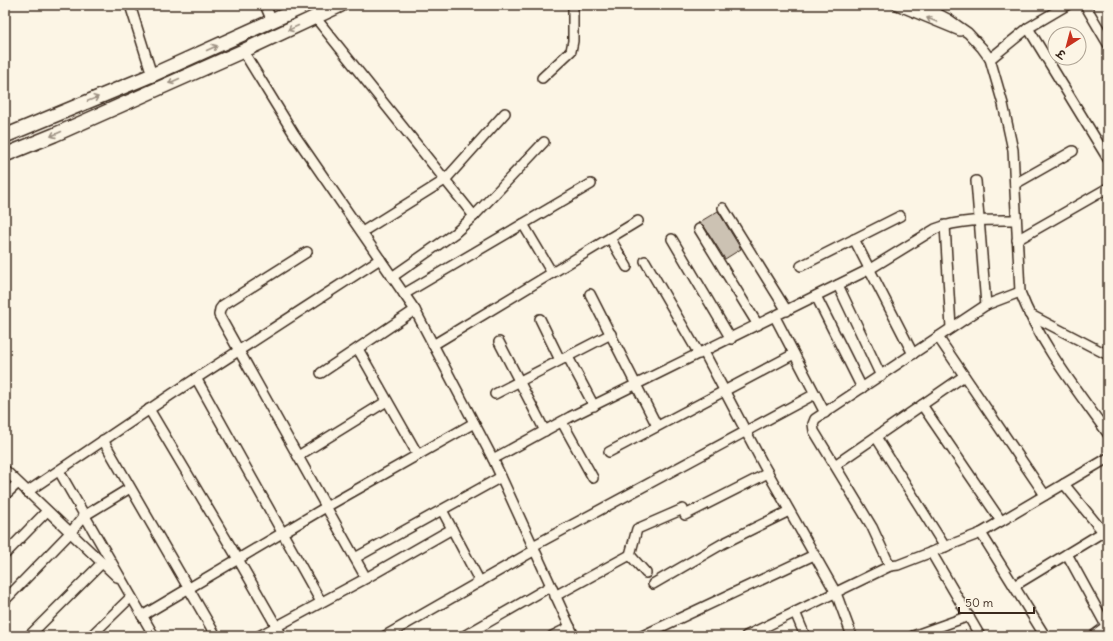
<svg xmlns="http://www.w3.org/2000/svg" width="1113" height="641" font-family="Delius,'Playpen Sans Deva',sans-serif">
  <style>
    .building { fill: #ccc2b3; stroke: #3b2a1e }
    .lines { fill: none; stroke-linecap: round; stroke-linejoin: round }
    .street-casing { stroke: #3b2a1e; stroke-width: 12 }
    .secondary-casing { stroke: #3b2a1e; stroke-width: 16 }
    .street { stroke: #fcf5e5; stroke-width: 9 }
    .secondary { stroke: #fcf5e5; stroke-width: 13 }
    .oneway { stroke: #9c9082 }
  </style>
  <rect width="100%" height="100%" fill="#fcf5e5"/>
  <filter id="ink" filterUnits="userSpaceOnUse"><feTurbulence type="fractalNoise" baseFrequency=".025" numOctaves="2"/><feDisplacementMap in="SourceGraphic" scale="8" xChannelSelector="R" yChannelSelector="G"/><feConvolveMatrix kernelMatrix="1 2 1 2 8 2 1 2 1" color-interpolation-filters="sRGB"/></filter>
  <g filter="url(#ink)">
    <path class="building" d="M718 211 741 249 725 259 704 226 701 224 698 223Z"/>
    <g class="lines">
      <defs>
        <g id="street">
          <path d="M130 5 152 75"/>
          <path d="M265 5 272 21"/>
          <path d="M897 5 960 31"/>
          <path d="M921 5 948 19 968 33 982 48 990 59 1003 104 1013 150 1020 292C1040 344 1076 389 1108 434"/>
          <path d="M1085 5 1108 44"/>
          <path d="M315 17 474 216"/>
          <path d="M1028 28 1108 159"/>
          <path d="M243 51 294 134 415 310 493 459 574 636"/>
          <path d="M990 59 1028 28 1067 5"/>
          <path d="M542 78 571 51 573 41V5"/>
          <path d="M976 181 986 305"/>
          <path d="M1015 184 1073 151"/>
          <path d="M723 208 787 311"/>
          <path d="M523 224 552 273"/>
          <path d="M945 225 951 328"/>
          <path d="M699 229 758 325"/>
          <path d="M362 232 445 180 505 113"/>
          <path d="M610 238 627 267"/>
          <path d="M672 239 731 339"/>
          <path d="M854 239 913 354"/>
          <path d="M1017 240 1108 188"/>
          <path d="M307 252 223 305 220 309 219 315 366 578"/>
          <path d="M645 261 699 354"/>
          <path d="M801 266 900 216"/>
          <path d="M392 277 455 233 474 216 544 142"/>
          <path d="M838 285 881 376"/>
          <path d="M404 294 591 184"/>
          <path d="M590 294 657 426"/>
          <path d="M816 296 862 388"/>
          <path d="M1029 314 1108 355"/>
          <path d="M775 317 825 413"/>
          <path d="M540 319 560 360"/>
          <path d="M938 337 1045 495"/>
          <path d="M499 342 545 431"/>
          <path d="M433 345 638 221"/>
          <path d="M358 349 418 455"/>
          <path d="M704 352 763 464 836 593 852 636"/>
          <path d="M568 357 594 406"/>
          <path d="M321 373 415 310"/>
          <path d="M196 378 321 602"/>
          <path d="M495 394 611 334"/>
          <path d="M922 405 1001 521"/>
          <path d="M149 409 238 559 282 636"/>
          <path d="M562 422 593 478"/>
          <path d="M876 437 945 547"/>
          <path d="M103 440 216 636"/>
          <path d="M609 452 794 354"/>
          <path d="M298 456 387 401"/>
          <path d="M493 459 570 417 870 269 935 229C961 219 989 220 1016 220"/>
          <path d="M835 465 964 376"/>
          <path d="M5 470 117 577"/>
          <path d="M59 471 154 636"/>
          <path d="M1064 484 1108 538"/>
          <path d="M27 492 172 394 380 259"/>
          <path d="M5 495 18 483"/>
          <path d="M442 510 480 582"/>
          <path d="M685 515 768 473"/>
          <path d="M981 533 1045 636"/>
          <path d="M533 546 815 394"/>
          <path d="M931 552 980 636"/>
          <path d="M5 554 47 511"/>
          <path d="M1067 554 1108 629"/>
          <path d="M355 558 501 477"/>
          <path d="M890 566 872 527 814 431 813 424 815 419 986 305 1020 292"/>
          <path d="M646 573 630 555 637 529 683 509"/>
          <path d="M653 584 722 544 789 511"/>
          <path d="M1014 586 1103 532"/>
          <path d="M555 596 630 555"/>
          <path d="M5 600 70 533 84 516 130 488"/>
          <path d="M795 612 805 636"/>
          <path d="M142 616 326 507 474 423"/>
          <path d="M29 636 102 563"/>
          <path d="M91 636 131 597"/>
          <path d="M259 636 361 581 452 529"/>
          <path d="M385 636 535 550"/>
          <path d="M464 636 551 586"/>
          <path d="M552 636 570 627"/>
          <path d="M642 636 814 555"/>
          <path d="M746 636 890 566 898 565 981 533 1108 458"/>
          <path d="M913 636 969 616"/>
          <path d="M1093 636 1108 625"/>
        </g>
        <g id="secondary">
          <path d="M5 136 152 75 307 5"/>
          <path d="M5 155 54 135 243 51 341 5"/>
        </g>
      </defs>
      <use href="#street" class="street-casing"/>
      <use href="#secondary" class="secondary-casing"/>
      <use href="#street" class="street"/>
      <use href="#secondary" class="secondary"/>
    </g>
    <defs><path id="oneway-shaft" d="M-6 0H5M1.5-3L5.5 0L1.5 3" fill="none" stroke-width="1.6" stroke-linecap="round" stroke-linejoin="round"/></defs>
    <g class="oneway">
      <use href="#oneway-shaft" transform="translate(932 20) rotate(-157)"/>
      <use href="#oneway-shaft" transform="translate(293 28) rotate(155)"/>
      <use href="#oneway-shaft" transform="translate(212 48) rotate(-24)"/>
      <use href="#oneway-shaft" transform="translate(174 81) rotate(156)"/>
      <use href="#oneway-shaft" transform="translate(93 99) rotate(-22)"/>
      <use href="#oneway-shaft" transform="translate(56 134) rotate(156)"/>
    </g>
  </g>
  <rect width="1113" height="641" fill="none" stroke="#fcf5e5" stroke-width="20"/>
  <rect x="10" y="10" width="1093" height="621" fill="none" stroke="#3b2a1e" stroke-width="1.5" filter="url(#ink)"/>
  <g transform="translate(1067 46) rotate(216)"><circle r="19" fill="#fcf5e5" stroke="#afa495"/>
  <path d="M0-3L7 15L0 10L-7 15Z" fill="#c8321e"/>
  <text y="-6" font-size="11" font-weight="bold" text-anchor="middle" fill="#3b2a1e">उ</text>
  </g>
  <path d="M959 607v6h75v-6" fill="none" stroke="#3b2a1e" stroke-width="2"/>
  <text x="965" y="607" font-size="12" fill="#3b2a1e" stroke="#fcf5e5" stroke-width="3" paint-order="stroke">50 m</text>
</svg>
